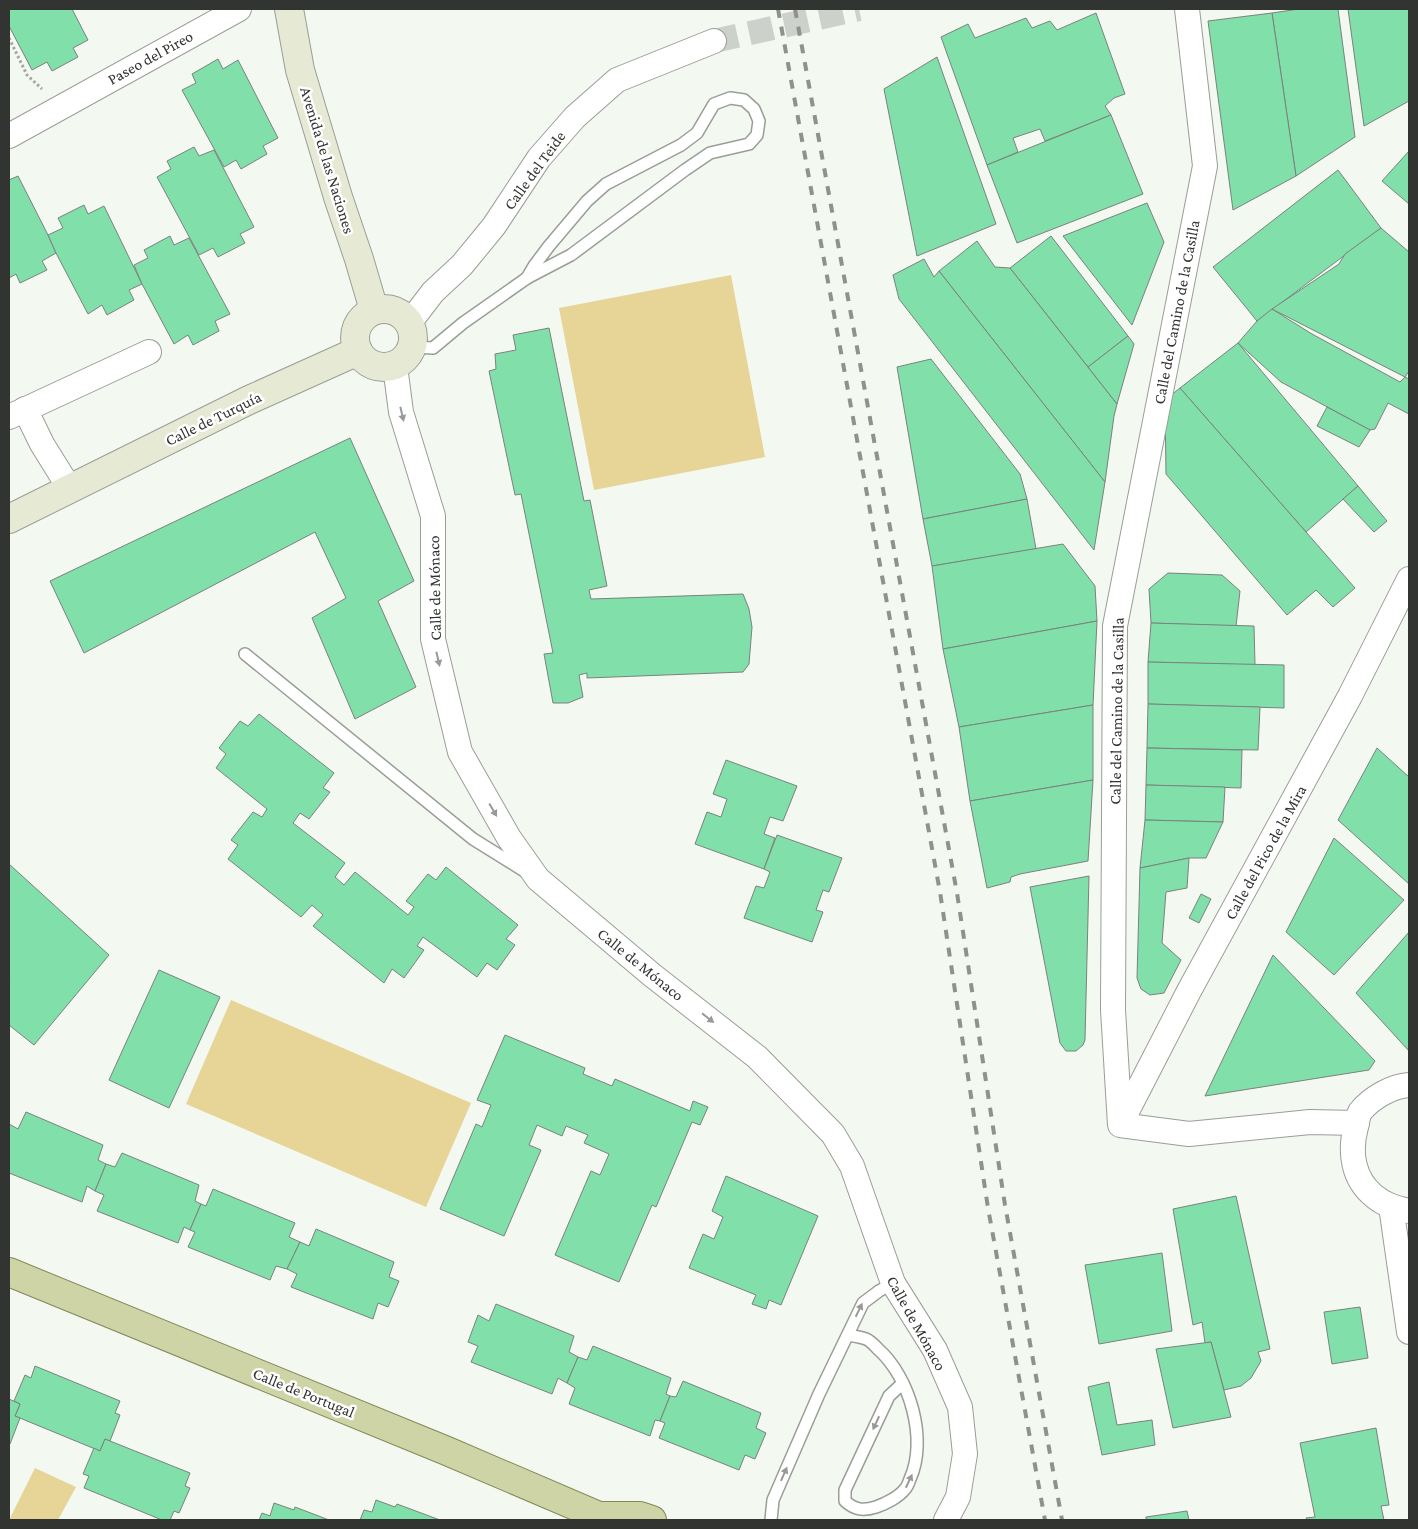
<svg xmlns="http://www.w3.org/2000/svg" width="1418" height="1529" font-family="'Crimson Pro',serif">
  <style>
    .green { fill: #e7d597 }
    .building { fill: #81dfaa; stroke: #7b827d }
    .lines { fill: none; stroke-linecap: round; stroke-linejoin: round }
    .street-tunnel { stroke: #ccd1cb; stroke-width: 24; stroke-dasharray: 24 12; stroke-linecap: butt }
    .lane-casing { stroke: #999e97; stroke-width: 14 }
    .street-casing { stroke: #999e97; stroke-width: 26 }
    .secondary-casing { stroke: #999e97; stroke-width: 30 }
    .primary-casing { stroke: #828957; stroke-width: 30 }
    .path { stroke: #a4a8a3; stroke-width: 3; stroke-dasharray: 2.5 2.5; stroke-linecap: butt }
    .lane { stroke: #fff; stroke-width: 11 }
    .street { stroke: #fff; stroke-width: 24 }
    .secondary { stroke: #e6e9d3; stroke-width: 28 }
    .primary { stroke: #ced4a6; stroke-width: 28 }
    .rail { stroke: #8e918c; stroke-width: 4; stroke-dasharray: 9 9; stroke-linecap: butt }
    .oneway { fill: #989a98 }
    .labels { text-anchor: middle; stroke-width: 5; stroke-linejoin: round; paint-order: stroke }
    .street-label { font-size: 16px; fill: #323431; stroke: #fff }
  </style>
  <rect width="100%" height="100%" fill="#f3f8f1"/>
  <g class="green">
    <path d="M731 275 765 457 594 490 559 308Z"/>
    <path d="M231 1000 471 1103 426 1207 186 1104Z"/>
    <path d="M35 1468 76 1487 58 1520H9Z"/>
  </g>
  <g class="building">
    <path d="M9 9H72L88 40 73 48 78 57 52 71 47 62 32 70 9 26Z"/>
    <path d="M1299 9H1338L1355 137 1296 176 1272 13Z"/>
    <path d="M1348 9H1409V101L1364 126Z"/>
    <path d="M1096 13 1125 94 1114 98 1105 106 1111 115 1045 141 1040 129 1013 138 1018 152 987 165 941 37 968 24 975 38 1026 18 1032 28 1050 21 1057 30Z"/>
    <path d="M1272 13 1296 176 1233 210 1208 21Z"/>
    <path d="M937 57 996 224 917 256 884 89Z"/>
    <path d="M218 59 223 69 238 60 278 138 263 146 267 154 241 169 236 160 224 167 182 90 196 83 192 74Z"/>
    <path d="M1111 115 1143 194 1017 243 987 165Z"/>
    <path d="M194 147 199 156 214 150 254 227 240 234 245 243 218 257 213 248 199 255 157 177 171 169 167 161Z"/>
    <path d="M1409 151V204L1382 181Z"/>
    <path d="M1338 170 1381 228 1257 321 1213 267Z"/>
    <path d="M18 176 48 235 56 253 42 261 47 270 20 283 16 274 9 278V180Z"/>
    <path d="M1147 203 1164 242 1132 325 1063 236Z"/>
    <path d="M84 205 88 214 104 206 142 284 129 290 134 300 107 315 102 305 88 314 56 253 48 235 63 228 58 218Z"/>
    <path d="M1381 228 1409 252V371L1405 377 1272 309 1339 264 1345 254Z"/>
    <path d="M170 236 174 245 189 238 230 314 215 321 219 331 193 345 188 335 174 344 142 284 134 265 148 258 144 250Z"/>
    <path d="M1051 236 1128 336 1088 367 1010 268Z"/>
    <path d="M977 241 995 267 1010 268 1117 404 1114 416 1105 482 939 271Z"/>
    <path d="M924 259 934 277 939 271 1105 482 1094 550 899 299 893 275Z"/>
    <path d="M1272 309 1312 334 1400 382 1405 377 1409 379V414L1388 403 1375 429 1370 430 1281 382 1238 343 1257 321Z"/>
    <path d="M549 328 584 501 590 500 607 586 589 590 591 599 743 594 749 609 752 627 749 664 743 672 587 678V673L579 675 583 697 568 703H553L544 654 553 653 521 494 515 495 489 371 496 369 495 354 516 350 513 335Z"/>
    <path d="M1128 336 1134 344 1117 404 1088 367Z"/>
    <path d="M1238 343 1358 486 1306 532 1180 388Z"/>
    <path d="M931 359 1020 474 1027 499 923 519 897 367Z"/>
    <path d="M1180 388 1355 588 1333 607 1316 590 1287 615 1166 474 1165 400Z"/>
    <path d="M1327 407 1370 430 1359 447 1317 426Z"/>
    <path d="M350 438 414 581 378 601 416 687 355 719 312 618 346 598 315 532 84 653 50 581Z"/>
    <path d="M1358 486 1387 521 1374 532 1343 499Z"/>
    <path d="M1027 499 1036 549 932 566 923 519Z"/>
    <path d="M1063 544 1095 586 1097 621 943 649 932 566Z"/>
    <path d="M1168 573 1222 575 1240 591 1236 626 1151 623 1149 589Z"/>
    <path d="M1097 621 1093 705 959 727 943 649Z"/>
    <path d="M1151 623 1254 626 1255 665 1148 662Z"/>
    <path d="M1148 662 1284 665V708L1148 704Z"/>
    <path d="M1148 704 1260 707 1258 750 1147 748Z"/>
    <path d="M1093 705V780L970 801 959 727Z"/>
    <path d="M259 714 334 773 323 788 330 792 309 819 300 813 293 823 345 863 335 877 344 885 355 872 408 915 414 907 406 901 428 874 436 880 446 867 518 925 506 939 515 945 497 970 487 963 477 977 423 937 417 946 424 950 404 978 392 969 384 983 313 926 323 915 312 905 301 917 228 859 238 845 231 840 253 812 262 817 267 809 216 768 226 754 219 748 240 721 248 726Z"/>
    <path d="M1147 748 1242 750 1241 788 1146 785Z"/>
    <path d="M1377 748 1409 777V884L1338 820Z"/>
    <path d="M726 760 797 786 783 821 770 817 764 834 775 838 764 869 695 844 707 812 721 817 727 799 713 794Z"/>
    <path d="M1093 780 1088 861 1020 874 1011 877 1010 882 987 888 970 801Z"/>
    <path d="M1146 785 1225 787 1223 822 1145 820Z"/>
    <path d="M1145 820 1223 822 1206 858H1189L1140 868Z"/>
    <path d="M777 835 842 858 829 892 823 890 816 910 823 912 812 942 744 918 756 886 764 888 770 872 764 869Z"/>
    <path d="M1334 838 1404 900 1334 975 1286 932Z"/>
    <path d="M1189 858 1187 888 1166 892 1162 943 1181 960 1164 993 1150 995 1141 989 1137 978 1140 868Z"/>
    <path d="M9 864 109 955 34 1045 9 1025V982L10 981 9 979Z"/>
    <path d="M1089 876 1085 1040 1083 1045 1076 1051H1066L1060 1043 1030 887Z"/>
    <path d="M1201 894 1211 899 1199 923 1189 918Z"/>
    <path d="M1409 932V1051L1356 993Z"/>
    <path d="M1273 955 1375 1061 1369 1070 1205 1096Z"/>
    <path d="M159 970 220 997 169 1108 109 1080Z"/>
    <path d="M505 1035 585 1068 583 1074 612 1086 615 1079 690 1111 693 1101 708 1107 700 1125 692 1122 656 1207 652 1205 619 1282 555 1255 591 1171 600 1175 609 1154 584 1143 588 1135 566 1126 562 1136 537 1125 529 1145 541 1150 504 1236 440 1209 476 1124 482 1127 491 1105 477 1100Z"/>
    <path d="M26 1112 103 1145 98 1160 106 1164 95 1191 87 1186 82 1202 9 1173V1124L18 1129Z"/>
    <path d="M122 1153 199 1185 195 1201 201 1204 190 1230 184 1227 178 1243 97 1211 104 1195 95 1191 106 1164 115 1167Z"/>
    <path d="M726 1176 818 1216 781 1305 769 1300 766 1309 752 1304 756 1295 689 1268 703 1234 714 1239 723 1217 712 1211Z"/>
    <path d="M213 1189 295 1223 289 1237 300 1242 287 1269 276 1266 270 1280 188 1247 195 1232 190 1230 201 1204 206 1206Z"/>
    <path d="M1236 1196 1270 1349 1258 1352 1261 1361 1251 1378 1241 1386 1224 1390 1211 1342 1205 1343 1202 1322 1193 1325 1173 1209Z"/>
    <path d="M316 1229 394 1262 389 1277 399 1281 388 1307 378 1303 373 1319 291 1287 297 1274 287 1269 300 1242 309 1246Z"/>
    <path d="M1162 1253 1172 1331 1099 1344 1085 1265Z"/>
    <path d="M496 1304 574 1336 569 1352 578 1357 567 1383 558 1378 552 1394 471 1362 478 1346 468 1342 478 1315 489 1321Z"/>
    <path d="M1360 1307 1368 1358 1332 1364 1324 1312Z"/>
    <path d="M1211 1342 1231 1417 1173 1428 1156 1349Z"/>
    <path d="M593 1346 671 1378 666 1394 670 1396 660 1421 655 1420 650 1436 569 1404 575 1388 567 1383 578 1357 587 1360Z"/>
    <path d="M35 1366 120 1401 115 1413 120 1415 110 1441 105 1439 100 1451 15 1416 20 1404 14 1401 25 1375 31 1378Z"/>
    <path d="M683 1381 761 1413 756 1428 766 1433 755 1459 745 1455 739 1470 659 1438 665 1423 660 1421 670 1396 676 1397Z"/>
    <path d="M1109 1382 1117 1425 1152 1420 1155 1445 1102 1455 1088 1387Z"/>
    <path d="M9 1399 20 1404 15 1416 20 1418 10 1444 9 1443Z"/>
    <path d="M1376 1428 1389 1505 1381 1506 1384 1520H1307L1306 1518 1315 1517 1300 1443Z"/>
    <path d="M105 1439 190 1473 185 1486 190 1488 179 1513 174 1511 170 1520H162L84 1488 89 1476 83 1474 94 1448 100 1451Z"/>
    <path d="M376 1500 395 1507 397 1504 440 1520H360L364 1510 372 1512Z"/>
    <path d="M274 1503 294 1510 295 1507 329 1520H259L262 1513 270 1516Z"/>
    <path d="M1187 1511 1189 1520H1146V1517Z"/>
  </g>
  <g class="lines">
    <path class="street-tunnel" d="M714 41 859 9"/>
    <defs>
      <g id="lane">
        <path d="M730 98 744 100 754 109 759 121 757 135 749 144 710 153 685 170 571 255 527 278 534 266 549 246 587 201 606 184 681 145 697 133 714 104Z"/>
        <path d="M413 347 433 348 463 323 527 278"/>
        <path d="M245 654 473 839 526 872"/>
        <path d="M848 1335C854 1336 861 1337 866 1339 871 1341 875 1346 878 1349 910 1377 928 1440 910 1479 909 1482 907 1487 905 1489 899 1497 885 1504 876 1507 863 1511 855 1510 845 1501V1490L889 1396 903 1383"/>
        <path d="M771 1520 773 1500 819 1394 863 1303 879 1291 893 1283"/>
      </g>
      <g id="street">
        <path d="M1187 9 1205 166 1115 626 1113 1010 1120 1125 1189 1134 1310 1122 1357 1123"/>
        <path d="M9 136 239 9"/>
        <path d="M410 322 433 292 462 265 494 226 539 158 575 117 617 80 714 41"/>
        <path d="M395 366 401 412 433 516V639L460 752 509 838 538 879 652 975 757 1057 833 1134 852 1166 893 1283 935 1350 960 1407 965 1454 958 1497 946 1520"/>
        <path d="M25 409 42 444 70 489"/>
        <path d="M9 417 149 352"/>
        <path d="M1409 1085C1392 1086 1371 1098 1360 1112 1358 1116 1357 1122 1356 1127 1349 1152 1353 1179 1374 1196 1384 1205 1397 1208 1409 1211"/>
        <path d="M1121 1123 1189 991 1350 696 1409 579"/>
        <path d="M1391 1206 1409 1332"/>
      </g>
      <g id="secondary">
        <path d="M289 9 300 70 338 197 359 259 374 310"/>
        <circle cx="384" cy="338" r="29"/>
        <path d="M9 519 249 400 358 351"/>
      </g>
      <g id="primary">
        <path d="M9 1272 447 1451 599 1516 603 1520"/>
        <path d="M599 1516H640L652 1520"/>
      </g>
    </defs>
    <use href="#lane" class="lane-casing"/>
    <use href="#street" class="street-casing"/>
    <use href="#secondary" class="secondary-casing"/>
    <use href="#primary" class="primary-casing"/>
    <path class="path" d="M9 38 27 75 42 89"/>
    <use href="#lane" class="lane"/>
    <use href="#street" class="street"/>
    <use href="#secondary" class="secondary"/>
    <use href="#primary" class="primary"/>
    <g class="rail">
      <path d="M778 9 940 892 988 1208 1045 1520"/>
      <path d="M795 9 957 893 1005 1205 1062 1520"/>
    </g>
  </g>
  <defs><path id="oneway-solid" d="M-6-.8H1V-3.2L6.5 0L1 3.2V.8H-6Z" transform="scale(1.25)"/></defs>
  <g class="oneway">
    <use href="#oneway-solid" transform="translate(402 414) rotate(77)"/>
    <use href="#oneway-solid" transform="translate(438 659) rotate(77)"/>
    <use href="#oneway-solid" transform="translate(493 810) rotate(60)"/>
    <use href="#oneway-solid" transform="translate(708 1018) rotate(38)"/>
    <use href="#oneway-solid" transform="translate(859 1310) rotate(-64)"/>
    <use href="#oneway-solid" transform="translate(876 1423) rotate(115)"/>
    <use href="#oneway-solid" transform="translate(784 1474) rotate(-66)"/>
    <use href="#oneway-solid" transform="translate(909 1481) rotate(-65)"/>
  </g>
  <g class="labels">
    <g class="street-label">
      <text transform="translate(150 57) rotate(-29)" y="6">Paseo del Pireo</text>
      <text transform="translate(328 160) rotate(73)" y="6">Avenida de las Naciones</text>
      <text transform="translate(534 170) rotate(-54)" y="6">Calle del Teide</text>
      <text transform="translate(1176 312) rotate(-79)" y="6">Calle del Camino de la Casilla</text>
      <text transform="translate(213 418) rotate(-26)" y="6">Calle de Turquía</text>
      <text transform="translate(434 588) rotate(-91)" y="6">Calle de Mónaco</text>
      <text transform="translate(1116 711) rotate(-89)" y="6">Calle del Camino de la Casilla</text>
      <text transform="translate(1265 852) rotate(-61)" y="6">Calle del Pico de la Mira</text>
      <text transform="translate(641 964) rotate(39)" y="6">Calle de Mónaco</text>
      <text transform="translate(917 1323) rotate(61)" y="6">Calle de Mónaco</text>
      <text transform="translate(304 1392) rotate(22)" y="6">Calle de Portugal</text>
    </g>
  </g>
  <rect width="1418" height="1529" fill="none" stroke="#323431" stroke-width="20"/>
</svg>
